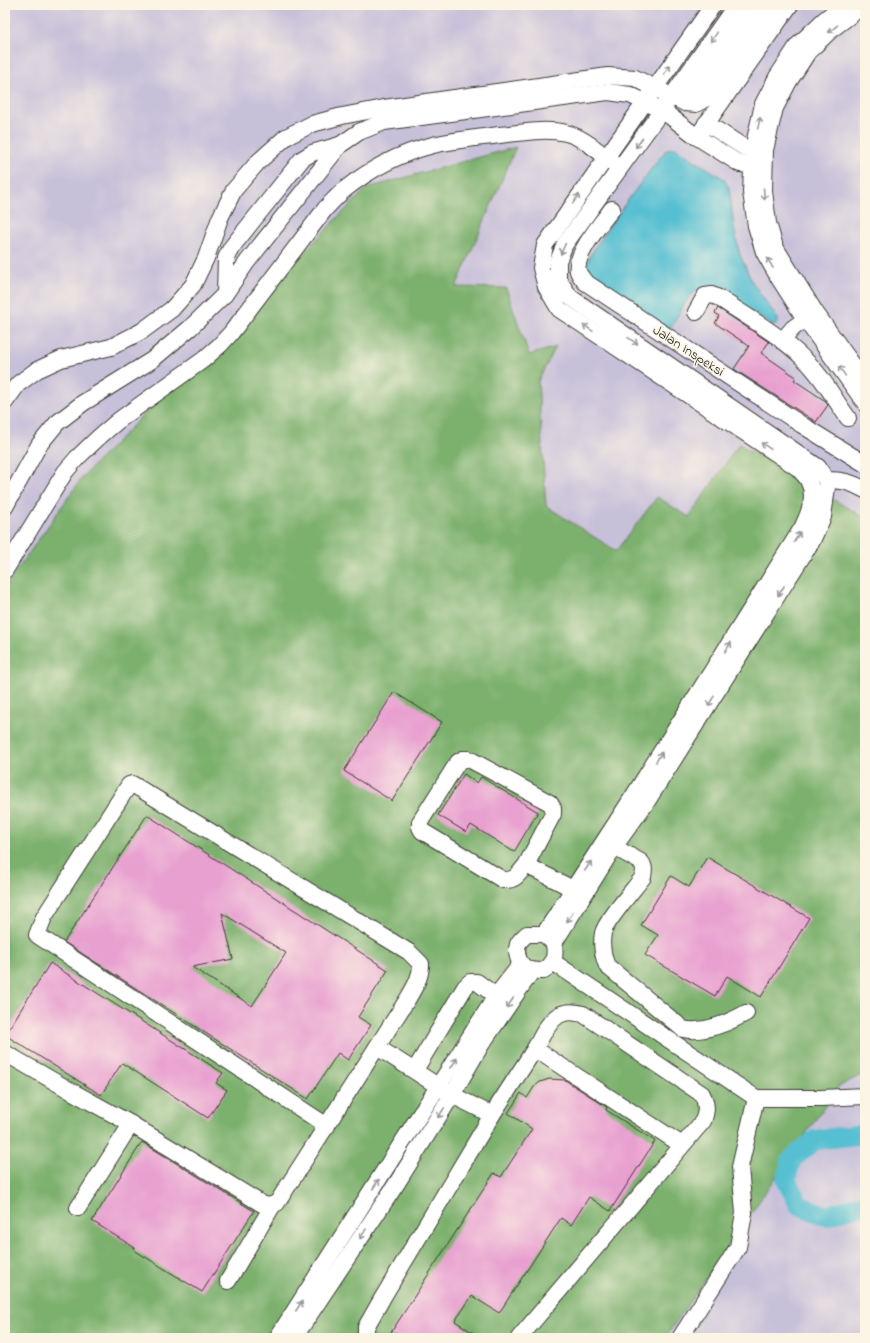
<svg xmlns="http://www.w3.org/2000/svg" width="870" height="1343" font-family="'Indie Flower',sans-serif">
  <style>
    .industrial { fill: #c7c0d9 }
    .forest { fill: #7bb06d; stroke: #4c6644 }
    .water { fill: #56bfd2; stroke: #396e77 }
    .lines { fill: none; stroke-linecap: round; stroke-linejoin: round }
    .river { stroke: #56bfd2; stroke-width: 20 }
    .building { fill: #e8a0d0; fill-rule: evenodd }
    .minor-casing { stroke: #3c3934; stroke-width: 18 }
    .minor { stroke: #fff; stroke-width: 16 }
    .oneway { stroke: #999 }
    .labels { text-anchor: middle; stroke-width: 3.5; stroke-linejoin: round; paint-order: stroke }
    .street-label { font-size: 14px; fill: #1c1c1c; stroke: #fcf5e5 }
  </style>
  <rect width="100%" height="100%" fill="#fcf5e5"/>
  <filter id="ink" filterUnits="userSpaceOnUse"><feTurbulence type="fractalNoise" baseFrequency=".025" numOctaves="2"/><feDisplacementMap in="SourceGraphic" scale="8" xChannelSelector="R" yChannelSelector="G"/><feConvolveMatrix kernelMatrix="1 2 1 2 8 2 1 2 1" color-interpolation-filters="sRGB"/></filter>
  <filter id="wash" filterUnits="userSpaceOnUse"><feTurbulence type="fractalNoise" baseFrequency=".012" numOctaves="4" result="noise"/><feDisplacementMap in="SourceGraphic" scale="16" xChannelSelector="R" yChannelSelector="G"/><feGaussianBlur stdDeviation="0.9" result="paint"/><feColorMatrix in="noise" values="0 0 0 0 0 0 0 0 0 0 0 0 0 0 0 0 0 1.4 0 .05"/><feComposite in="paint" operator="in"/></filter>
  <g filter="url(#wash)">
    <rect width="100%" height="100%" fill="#f0ddbb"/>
    <rect class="industrial" x="5" y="5" width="860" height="1333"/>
    <path class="forest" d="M516 147 456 287 506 288 529 355 556 347 538 381 546 506 616 551 657 497 689 517 739 444 865 518V1073L838 1087 665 1338H5V587L84 475 367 188Z"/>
    <path class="water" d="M675 148 724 179 729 188 734 228 740 255 752 282 778 319V323L774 326 714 290C711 289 707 288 704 288 690 289 678 316 671 327L665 328 585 274C586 257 598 244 607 230 626 202 646 175 667 149Z"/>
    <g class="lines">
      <path class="river" d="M865 1134 815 1140 791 1160 786 1180 799 1205 826 1216 863 1204H865"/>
    </g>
    <g id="blocks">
      <g class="building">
        <path d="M718 308 769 342 761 353 796 377 794 380 824 400 828 405 816 422 734 369 749 346 715 323 719 316 715 313Z"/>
        <path d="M394 692 442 722 392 801 344 771Z"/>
        <path d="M464 774 477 783 481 777 538 812 514 852 471 825 466 832 438 815Z"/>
        <path d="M147 815 388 970 358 1017 371 1025 348 1060 338 1053 308 1099 64 942ZM222 913 286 953 252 1006 192 967 233 959Z"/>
        <path d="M707 857 809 918 761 997 727 976 715 996 645 955 658 935 641 925 671 876 689 887Z"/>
        <path d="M50 963 223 1073 216 1083 227 1090 208 1118 122 1063 101 1095 5 1035Z"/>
        <path d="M549 1079 565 1080 607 1107 606 1110 655 1141 610 1211 589 1197 571 1225 561 1218 499 1313 472 1296 455 1321 481 1338H397L390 1334 494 1173 501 1177 532 1129 508 1113 521 1093 527 1098 534 1087 540 1082Z"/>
        <path d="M142 1142 254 1211 202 1292 134 1250 135 1248 92 1221Z"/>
      </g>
    </g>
  </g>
  <g filter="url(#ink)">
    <use href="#blocks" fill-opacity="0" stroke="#3c3934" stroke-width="1"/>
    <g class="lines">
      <defs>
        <g id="minor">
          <path d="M843 5 824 20 798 45 777 77 763 104 753 149 751 192 756 226 764 252 780 280 805 319 865 403"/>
          <path d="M864 5 832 29 808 52 788 83 775 108 765 150 764 191 768 223 775 247 815 312 865 382"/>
          <path d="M685 103 755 5"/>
          <path d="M706 123 745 148 763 149"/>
          <path d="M697 137 790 5"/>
          <path d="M612 209C602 222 574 255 578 271 579 275 583 279 585 282L802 425 865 464"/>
          <path d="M225 294 226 258 231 248 302 159 312 153 340 145"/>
          <path d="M696 312 705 296 712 295 719 298C746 316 781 336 804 359 822 375 834 399 848 418"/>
          <path d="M782 341 793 328 814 313"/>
          <path d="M5 402 18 384 37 370 61 359 111 347 142 331 172 309 193 285 206 258 220 218 234 190 258 162 286 137 312 124 342 116 384 108 608 76 635 78 685 103 696 104 705 99 772 5"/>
          <path d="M826 480C841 480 852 482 865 490"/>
          <path d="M5 507 39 445 57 423 83 403 152 360 190 328 225 294 247 262 340 145 359 132 384 122 608 92 630 95 662 110 697 137 740 164 764 166"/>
          <path d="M5 570 65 472 77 458 99 437 119 420 203 360 220 345 231 333 325 209C331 203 337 196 344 190 370 169 401 153 433 145 455 140 477 138 499 135 521 133 545 128 566 133 583 137 601 153 614 164"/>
          <path d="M607 841 614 847 641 862C645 867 644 871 643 877 635 888 605 922 603 933 601 944 603 956 607 966L683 1029C704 1034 728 1023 746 1013"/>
          <path d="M526 865C518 874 516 881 503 880L422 831 420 827V822L458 762 463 759H469L550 803 553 808V814L526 865 573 889"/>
          <path d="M527 934H544L554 943C556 959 554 960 544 971 539 971 535 971 531 970 519 967 515 954 518 944 520 940 524 937 527 934Z"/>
          <path d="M544 934 634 795 802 528C809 514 817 496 808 480 806 476 801 472 798 468L559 309 546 287 541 268 545 245 713 5"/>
          <path d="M554 943 614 847 646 803 812 541 823 517 827 487 826 480 818 467 570 297 558 279V261L565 244 662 110 736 5"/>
          <path d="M553 962 756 1098H821L865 1096"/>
          <path d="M377 1047 452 1095 492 1115C506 1093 520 1072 534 1050 541 1039 547 1022 559 1015 567 1011 574 1012 583 1014L702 1094C707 1104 707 1111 703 1121L519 1338"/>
          <path d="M535 1049 682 1145"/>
          <path d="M5 1053 71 1091 131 1124 262 1204C268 1206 271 1206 277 1203L407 1000C414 988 421 978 421 964L409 952 132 784 129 785 44 917 37 935 327 1126"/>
          <path d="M415 1070 465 987 470 982H477L496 996"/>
          <path d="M78 1208 131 1124"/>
          <path d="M228 1281 273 1205"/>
          <path d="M277 1338 496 996 521 964"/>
          <path d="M294 1338 397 1183 452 1095 481 1045 532 971"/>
          <path d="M366 1338V1327L383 1297 492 1115"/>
          <path d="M680 1338 738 1247 744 1213 740 1167 756 1098"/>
        </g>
      </defs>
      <use href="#minor" class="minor-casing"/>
      <use href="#minor" class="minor"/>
    </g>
    <defs><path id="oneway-shaft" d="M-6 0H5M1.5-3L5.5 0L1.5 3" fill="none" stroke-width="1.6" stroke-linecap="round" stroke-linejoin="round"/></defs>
    <g class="oneway">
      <use href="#oneway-shaft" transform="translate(833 29) rotate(140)"/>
      <use href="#oneway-shaft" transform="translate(714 37) rotate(125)"/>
      <use href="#oneway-shaft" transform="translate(667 70) rotate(-55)"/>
      <use href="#oneway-shaft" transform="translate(759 123) rotate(-77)"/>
      <use href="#oneway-shaft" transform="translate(639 143) rotate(126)"/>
      <use href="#oneway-shaft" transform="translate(764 194) rotate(85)"/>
      <use href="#oneway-shaft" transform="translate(576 199) rotate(-55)"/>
      <use href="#oneway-shaft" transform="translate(563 249) rotate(114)"/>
      <use href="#oneway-shaft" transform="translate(770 263) rotate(-120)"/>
      <use href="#oneway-shaft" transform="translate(588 328) rotate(-146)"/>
      <use href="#oneway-shaft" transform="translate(633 341) rotate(34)"/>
      <use href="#oneway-shaft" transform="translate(842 371) rotate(-125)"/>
      <use href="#oneway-shaft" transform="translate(766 446) rotate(-146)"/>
      <use href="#oneway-shaft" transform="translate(797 537) rotate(-58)"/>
      <use href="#oneway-shaft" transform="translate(781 591) rotate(122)"/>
      <use href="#oneway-shaft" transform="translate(728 647) rotate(-58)"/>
      <use href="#oneway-shaft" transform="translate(711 701) rotate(122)"/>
      <use href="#oneway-shaft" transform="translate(659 757) rotate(-58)"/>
      <use href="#oneway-shaft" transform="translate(588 866) rotate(-57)"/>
      <use href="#oneway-shaft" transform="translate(570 917) rotate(122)"/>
      <use href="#oneway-shaft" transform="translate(510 1003) rotate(124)"/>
      <use href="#oneway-shaft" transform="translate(454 1063) rotate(-58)"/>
      <use href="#oneway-shaft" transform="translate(441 1113) rotate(123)"/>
      <use href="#oneway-shaft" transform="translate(376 1184) rotate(-57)"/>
      <use href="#oneway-shaft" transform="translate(363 1234) rotate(122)"/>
      <use href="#oneway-shaft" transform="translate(299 1306) rotate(-57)"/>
    </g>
  </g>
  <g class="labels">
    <g class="street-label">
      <text transform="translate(689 350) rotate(33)" y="5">Jalan Inspeksi</text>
    </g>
  </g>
  <rect width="870" height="1343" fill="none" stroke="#fcf5e5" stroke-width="20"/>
</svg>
